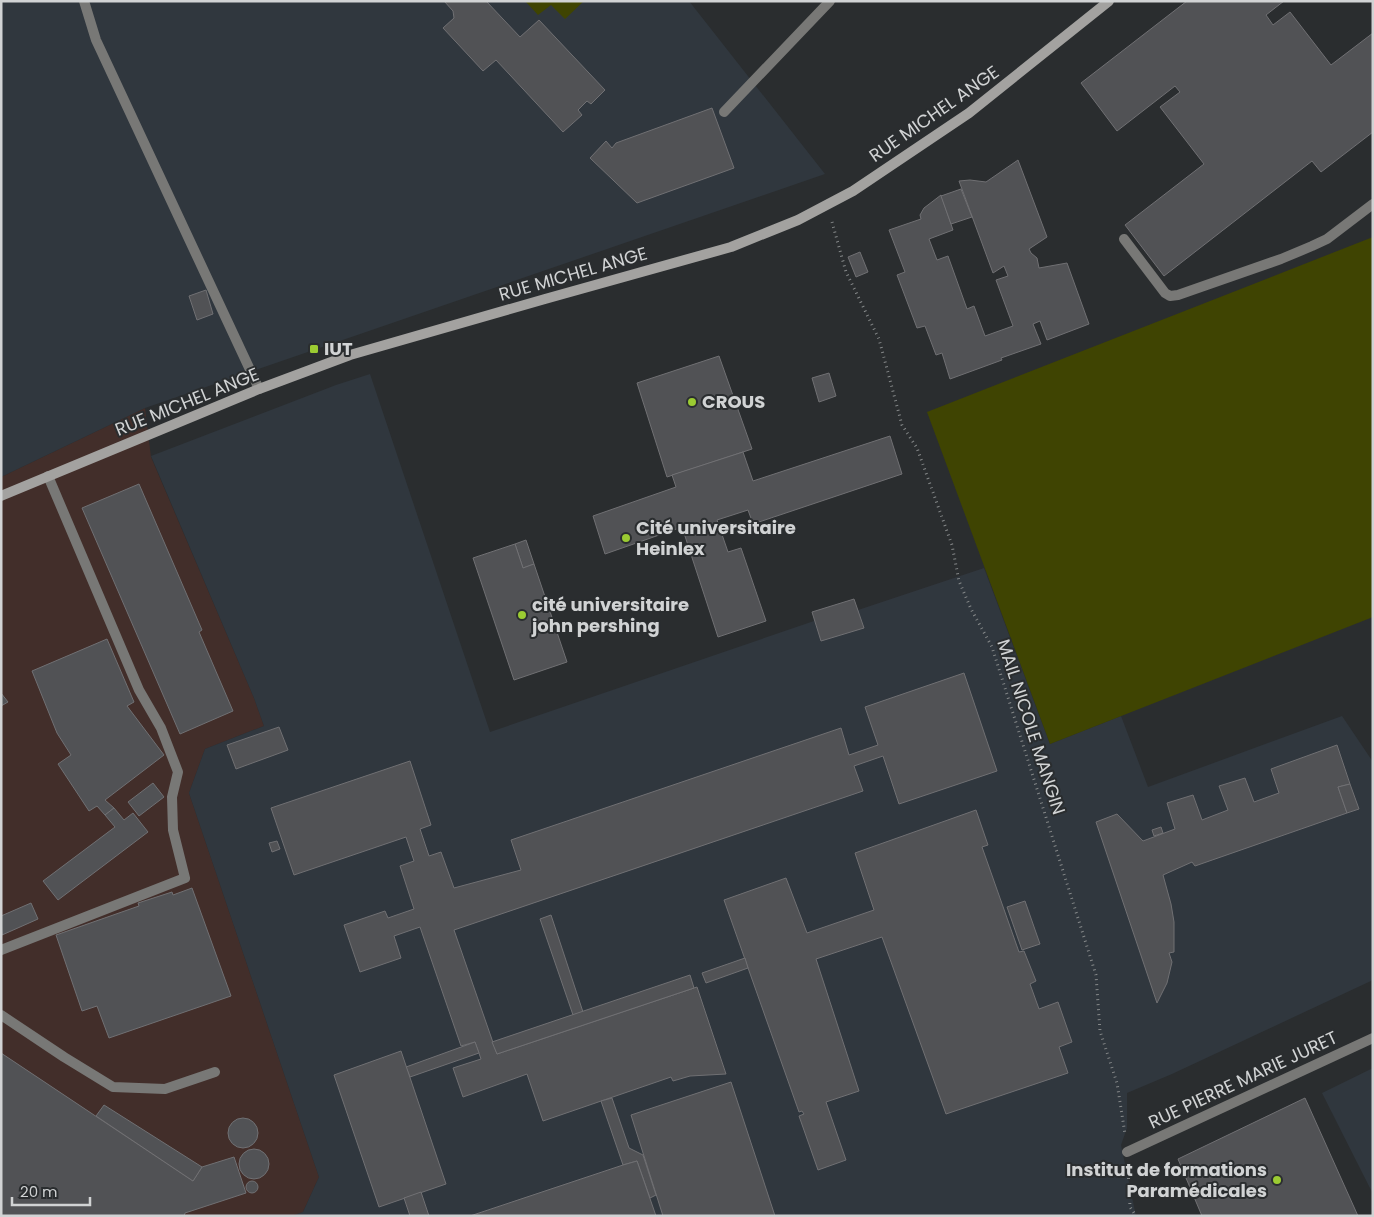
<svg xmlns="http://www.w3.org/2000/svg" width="1374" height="1217" font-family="Poppins,sans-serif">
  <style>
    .commercial { fill: #422e2a }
    .built { fill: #30373e }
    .green { fill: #3f4402 }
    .building { fill: #515255; stroke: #707073 }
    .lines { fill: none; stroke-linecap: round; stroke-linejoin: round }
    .path { stroke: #858889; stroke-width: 3; stroke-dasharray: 1 4; stroke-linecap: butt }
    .lane { stroke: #787876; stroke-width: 10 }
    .street { stroke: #787876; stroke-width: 10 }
    .secondary { stroke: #a3a2a0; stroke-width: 10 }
    .poi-dot { fill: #9bcb32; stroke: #2a2d2f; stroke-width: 2 }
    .labels { text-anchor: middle; stroke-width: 4; stroke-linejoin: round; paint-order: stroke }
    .street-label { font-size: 18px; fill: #d1d3d4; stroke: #2a2d2f }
    .poi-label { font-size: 18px; font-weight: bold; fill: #d1d3d4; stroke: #2a2d2f; text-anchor: start }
  </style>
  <rect width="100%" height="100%" fill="#2a2d2f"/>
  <path class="commercial" d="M145 408 151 457 254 698 264 726 205 749 189 793 319 1177 303 1212 292 1216H1V477Z"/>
  <g class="built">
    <path d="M1 1H689L825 174 145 408 1 477Z"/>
    <path d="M370 374 490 732 814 621 812 612 854 599 858 610 984 568 1050 744 1121 716 1148 787 1342 716 1373 762V980L1172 1074 1127 1093V1128L1121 1145 1136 1216H292L303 1212 319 1177 189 793 205 749 264 726 254 698 151 456 336 385Z"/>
    <path d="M1373 1068V1194L1322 1093Z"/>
  </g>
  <g class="green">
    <path d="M525 1H584L565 19 551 5 538 15Z"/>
    <path d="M1373 237V617L1050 744 927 412Z"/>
  </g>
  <g class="building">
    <path d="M444 1H486L520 37 539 20 605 90 591 104 587 101 578 110 582 115 563 132 496 60 483 71 443 28 454 18 453 11Z"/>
    <path d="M1187 1H1284L1266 15 1273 25 1290 12 1331 65 1373 33V132L1321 172 1312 161 1164 276 1125 225 1204 164 1160 107 1180 92 1175 86 1117 131 1081 83Z"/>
    <path d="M712 108 734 168 637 203 590 158 606 141 612 148 616 143Z"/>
    <path d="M1018 160 1047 237 1029 249 1031 253 1037 258 1039 268 1067 263 1089 324 1047 340 1040 321 1033 324 1041 344 1001 358 1002 360 950 379 942 353 936 355 925 326 917 328 897 275 905 272 889 230 921 219 920 215 924 208 941 195 953 230 929 239 937 260 948 256 967 309 974 306 985 336 1013 326 996 280 1008 276 1004 266 993 273 959 181 970 180 986 182Z"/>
    <path d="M961 189 972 217 951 224 941 196Z"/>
    <path d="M860 252 868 272 856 277 848 257Z"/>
    <path d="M206 290 213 314 197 320 189 296Z"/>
    <path d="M719 356 752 449 667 477 637 383Z"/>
    <path d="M829 373 836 396 819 402 812 378Z"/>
    <path d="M890 436 902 474 753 524 748 510 717 520 728 552 741 548 766 621 718 637 682 527 605 554 593 516 676 487 672 475 743 452 753 481Z"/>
    <path d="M139 484 202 630 199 632 233 711 180 734 82 508Z"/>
    <path d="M526 540 534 564 523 568 515 544Z"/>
    <path d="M515 544 523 568 534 564 567 662 514 680 473 558Z"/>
    <path d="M854 599 864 628 821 641 812 612Z"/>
    <path d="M107 639 134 702 127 706 164 755 105 800 114 808 105 815 97 806 89 811 58 764 71 755 57 733 32 671Z"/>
    <path d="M964 673 997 771 899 804 883 756 854 766 863 791 454 930 497 1054 697 987 726 1074 690 1076 673 1081 671 1077 543 1121 527 1074 463 1097 453 1068 481 1059 475 1042 461 1046 420 927 394 936 401 958 360 972 344 925 385 911 388 918 414 909 400 866 414 861 406 837 294 875 271 808 410 761 431 825 420 829 429 856 441 852 454 888 521 870 511 840 841 728 849 755 878 745 865 707Z"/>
    <path d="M1 693 8 702 1 706Z"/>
    <path d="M279 727 288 750 236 769 227 745Z"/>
    <path d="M1337 745 1350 784 1338 787 1347 813 1195 866 1192 862 1163 875 1171 904 1174 922V952L1169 953 1172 962 1167 983 1157 1003 1096 822 1117 814 1143 841 1175 829 1167 803 1193 795 1202 820 1228 810 1219 786 1245 778 1254 802 1279 793 1271 769Z"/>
    <path d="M153 783 164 797 139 816 128 802Z"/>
    <path d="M1350 784 1359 809 1347 813 1338 787Z"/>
    <path d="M114 808 124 820 133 813 148 832 58 900 43 881 115 827 105 815Z"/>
    <path d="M976 810 988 845 982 847 1019 952 1024 951 1036 981 1030 984 1039 1009 1058 1002 1072 1042 1059 1047 1068 1073 946 1114 882 937 816 959 859 1091 826 1102 846 1160 818 1170 799 1116 804 1114 802 1111 799 1112 724 900 786 878 807 933 874 910 855 853Z"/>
    <path d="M1161 827 1163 833 1154 836 1152 830Z"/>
    <path d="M277 841 280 849 272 852 269 843Z"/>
    <path d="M192 888 231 996 109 1038 97 1006 82 1011 56 935 139 906 138 903 172 892 173 895Z"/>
    <path d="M1025 901 1040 944 1022 950 1007 907Z"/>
    <path d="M31 903 38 919 2 935 1 916Z"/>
    <path d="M551 915 583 1012 573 1015 540 919Z"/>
    <path d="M745 958 748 968 706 983 702 973Z"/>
    <path d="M690 975 694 988 497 1054 492 1042Z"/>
    <path d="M475 1042 479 1053 410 1077 406 1067Z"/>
    <path d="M401 1051 446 1184 379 1207 334 1075Z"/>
    <path d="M1 1053 193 1181 202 1167 234 1157 246 1193 185 1213 184 1216H1Z"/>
    <path d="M731 1082 775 1216H663L631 1115Z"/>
    <path d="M612 1098 629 1148 643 1155 656 1195 650 1198 637 1161 623 1165 601 1101Z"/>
    <path d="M1305 1098 1358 1216H1202L1178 1159Z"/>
    <path d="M104 1105 202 1167 193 1181 96 1116Z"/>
    <circle cx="243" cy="1133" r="15"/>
    <circle cx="254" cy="1164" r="15"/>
    <path d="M637 1161 656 1216H470L623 1165Z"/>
    <circle cx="252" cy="1187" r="6"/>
    <path d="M421 1192 429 1216H410L404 1198Z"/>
  </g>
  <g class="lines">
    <g class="path">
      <path d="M832 222 846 272 879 339 902 425 917 448 952 545 959 581 971 609 992 647 1096 975 1100 1031 1117 1083 1125 1134"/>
      <path d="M1128 1168 1130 1207 1136 1216"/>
    </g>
    <g class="lane">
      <path d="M1124 239 1165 293 1170 296 1178 295 1281 259 1312 246 1327 239 1373 204"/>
      <path d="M1 950 185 878 173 830 172 797 178 772 161 728 139 690 48 476"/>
      <path d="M1 1015 64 1057 113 1087 165 1089 215 1072"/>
    </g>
    <g class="street">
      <path d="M84 1 96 40 259 389"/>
      <path d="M724 112 830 1"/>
      <path d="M1127 1152 1373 1038"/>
    </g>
    <path class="secondary" d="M1 496 259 389 350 355 545 299 731 247 798 220 853 191 969 113 1109 1"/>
  </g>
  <g class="poi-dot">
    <rect x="309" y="344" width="10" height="10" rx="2.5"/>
    <circle cx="692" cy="402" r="5"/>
    <circle cx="626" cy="538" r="5"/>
    <circle cx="522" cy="615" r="5"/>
    <circle cx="1277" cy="1180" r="5"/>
  </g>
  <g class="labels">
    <g class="street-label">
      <text transform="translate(934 114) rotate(-35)" y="6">RUE MICHEL ANGE</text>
      <text transform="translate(573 274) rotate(-16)" y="6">RUE MICHEL ANGE</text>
      <text transform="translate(187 402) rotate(-22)" y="6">RUE MICHEL ANGE</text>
      <text transform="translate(1031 727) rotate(72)" y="6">MAIL NICOLE MANGIN</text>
      <text transform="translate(1243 1080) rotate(-25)" y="6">RUE PIERRE MARIE JURET</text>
    </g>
    <g class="poi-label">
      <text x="324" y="355">IUT</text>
      <text x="702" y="408">CROUS</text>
      <text x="636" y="534">Cité universitaire<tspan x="636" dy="21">Heinlex</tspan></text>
      <text x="532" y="611">cité universitaire<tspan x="532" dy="21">john pershing</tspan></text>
      <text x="1267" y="1176" text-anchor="end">Institut de formations<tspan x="1267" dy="21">Paramédicales</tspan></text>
    </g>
  </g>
  <rect width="1374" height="1217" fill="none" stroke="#d1d3d4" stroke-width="5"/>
  <path d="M12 1197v8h78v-8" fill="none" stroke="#d1d3d4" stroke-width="2.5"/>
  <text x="20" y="1197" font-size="15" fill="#d1d3d4" stroke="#2a2d2f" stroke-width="4" paint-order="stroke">20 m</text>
</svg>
